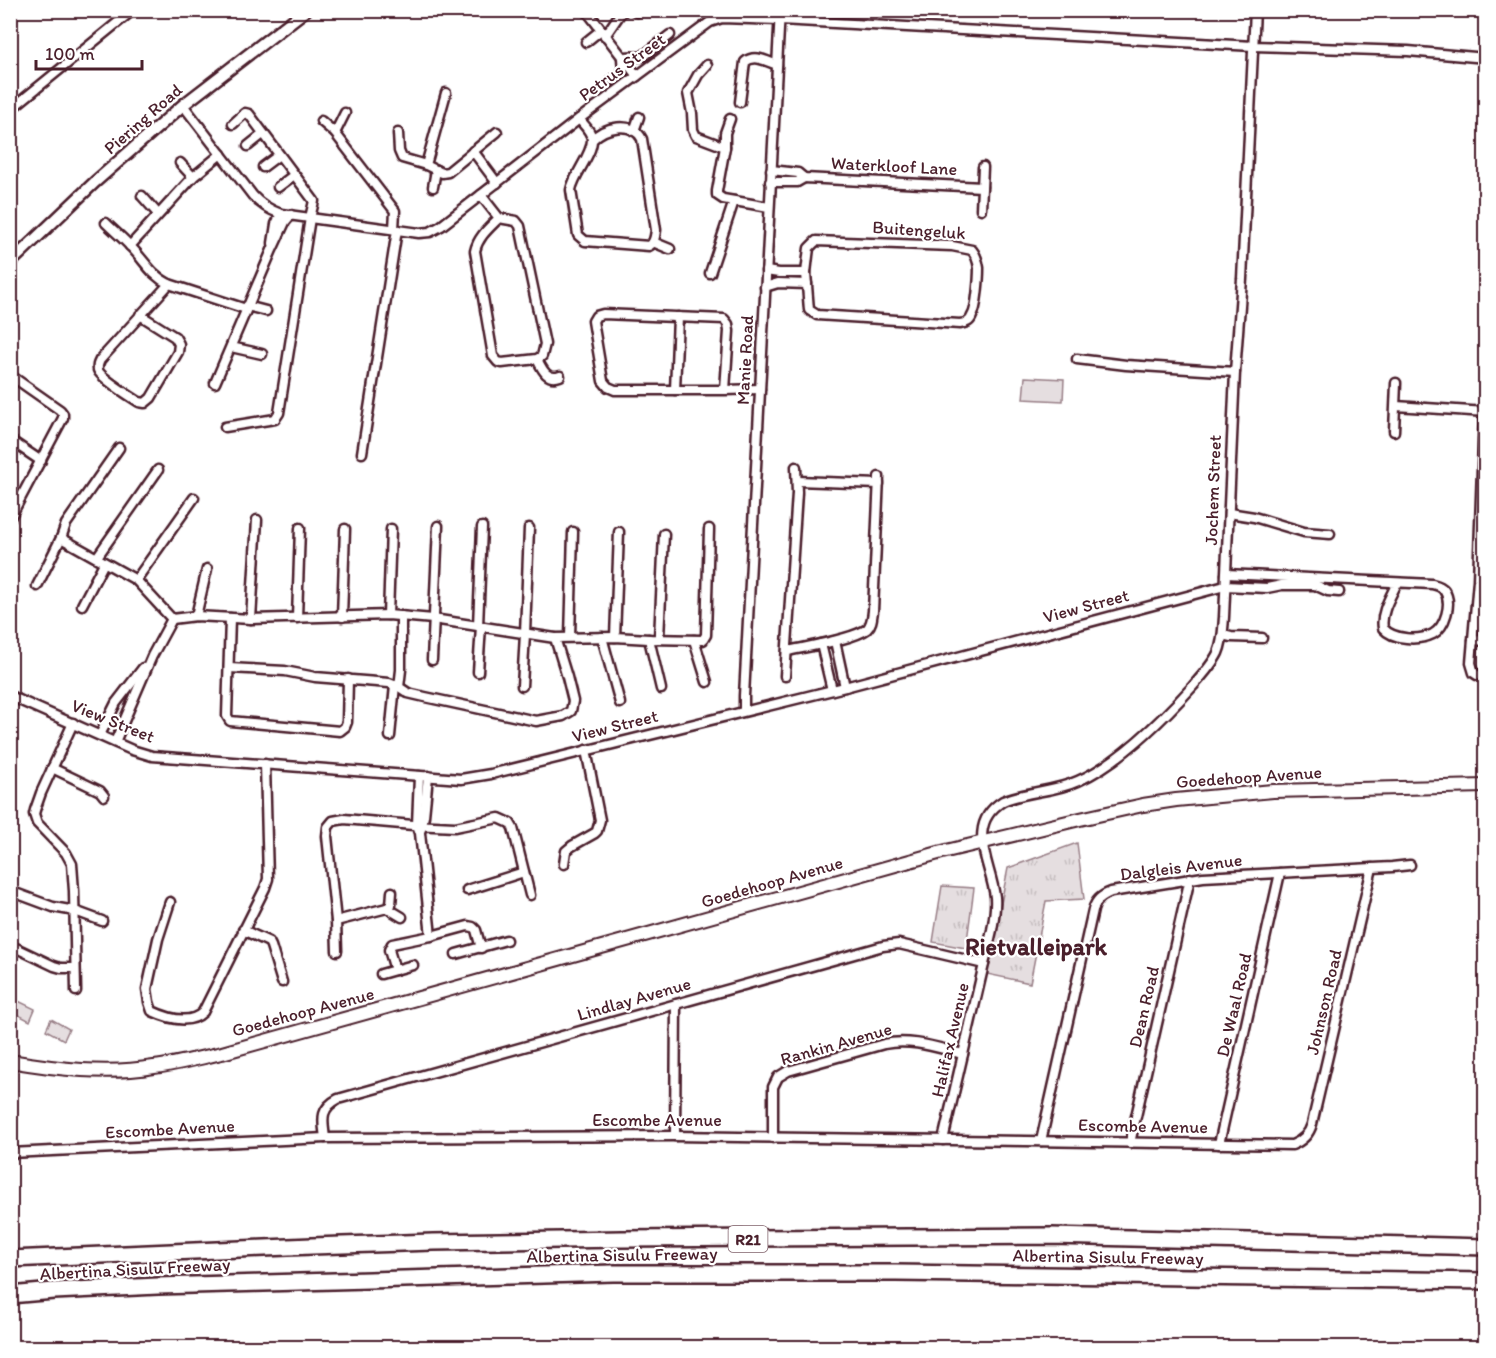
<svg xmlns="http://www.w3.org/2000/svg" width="1496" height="1358" font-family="Itim,sans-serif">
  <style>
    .grass { fill: url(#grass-tufts); stroke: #987e86; stroke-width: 1.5 }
    .pitch { fill: #e5dee0; stroke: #987e86; stroke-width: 1.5 }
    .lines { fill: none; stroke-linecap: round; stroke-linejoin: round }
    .minor-casing { stroke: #4a1f2b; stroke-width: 13 }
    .tertiary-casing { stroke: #4a1f2b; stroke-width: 15 }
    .secondary-casing { stroke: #4a1f2b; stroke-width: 16 }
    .motorway-casing { stroke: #4a1f2b; stroke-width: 20 }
    .minor { stroke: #fff; stroke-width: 8 }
    .tertiary { stroke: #fff; stroke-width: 10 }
    .secondary { stroke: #fff; stroke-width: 12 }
    .motorway { stroke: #fff; stroke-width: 15 }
    .labels { text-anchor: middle; stroke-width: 4.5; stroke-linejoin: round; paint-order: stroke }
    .shield { fill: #fff; stroke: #80626b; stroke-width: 1.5 }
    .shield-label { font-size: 16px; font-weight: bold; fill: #4a1f2b }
    .street-label { font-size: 18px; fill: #4a1f2b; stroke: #fff }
    .district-label { font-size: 24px; font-weight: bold; fill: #4a1f2b; stroke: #fff }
  </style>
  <defs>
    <pattern id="grass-tufts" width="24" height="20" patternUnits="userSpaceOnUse" patternTransform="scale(1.5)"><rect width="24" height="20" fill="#e5dee0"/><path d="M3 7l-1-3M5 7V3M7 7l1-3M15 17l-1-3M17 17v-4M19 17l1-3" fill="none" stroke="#c6bec0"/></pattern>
  </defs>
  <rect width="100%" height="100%" fill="#fff"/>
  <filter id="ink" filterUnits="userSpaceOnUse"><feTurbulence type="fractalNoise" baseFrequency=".0167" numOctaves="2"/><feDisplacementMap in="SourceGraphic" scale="12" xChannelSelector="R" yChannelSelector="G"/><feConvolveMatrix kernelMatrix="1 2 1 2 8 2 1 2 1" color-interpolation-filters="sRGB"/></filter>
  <g filter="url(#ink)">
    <g class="grass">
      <path d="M1077 843 1084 899 1046 901 1030 983 987 974 1008 868Z"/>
      <path d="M942 886 974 888 966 948 933 942Z"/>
    </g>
    <g class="pitch">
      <path d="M1025 377 1064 379 1063 401 1023 399Z"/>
      <path d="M10 997 35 1009 30 1021 11 1011Z"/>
      <path d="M51 1019 69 1029 64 1040 46 1030Z"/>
    </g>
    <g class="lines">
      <defs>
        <g id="minor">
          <path d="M586 10 637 76"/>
          <path d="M633 10 637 12"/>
          <path d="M692 10H701"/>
          <path d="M605 36 620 14 625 10"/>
          <path d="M586 42 601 30"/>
          <path d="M707 65 698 75 688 93 692 113 693 130 696 136 725 147 717 191V195L723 199 769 207"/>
          <path d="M612 80 623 72 622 58C630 55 635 58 643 56L670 35"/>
          <path d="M446 93 426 165 442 173 448 172 497 132"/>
          <path d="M740 102 745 62C755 54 766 61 777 65"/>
          <path d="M183 105 253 196C261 205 270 210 281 214L419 233 430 232 441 226 579 119 710 22 722 18 780 20 1253 46 1408 51 1486 58"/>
          <path d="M10 110 133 10"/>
          <path d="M345 113 335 133 395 211 394 229"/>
          <path d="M579 119C584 125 592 132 592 140 592 155 574 174 571 190L578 235 585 241 649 246C655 243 655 236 656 230L642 139C632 120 604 127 592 140"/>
          <path d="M321 121 335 133"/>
          <path d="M634 131 639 117"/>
          <path d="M398 133 399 151 402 158 426 165"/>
          <path d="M248 146 263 134"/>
          <path d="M725 147V133L730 119"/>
          <path d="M473 151 497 183"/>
          <path d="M180 163 193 177"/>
          <path d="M263 167 279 155"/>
          <path d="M771 170 798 173 804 178 982 187"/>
          <path d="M770 182H797L804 178"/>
          <path d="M278 187 294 175"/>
          <path d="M433 187 436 170"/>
          <path d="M481 195 499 218 516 221 520 226 545 344 542 356 537 359 502 363 498 362 493 356 475 251C478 237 489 228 499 218"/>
          <path d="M142 196 158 214"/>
          <path d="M981 209 983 167"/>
          <path d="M106 223C114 231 123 238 131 247 145 261 151 275 169 284L246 309"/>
          <path d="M816 241 952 246 972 250C976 255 978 261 979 268 979 277 977 309 972 316 970 322 966 323 960 324L817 315 809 310 806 273 808 256 809 248Z"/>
          <path d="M653 242 670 249"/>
          <path d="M273 243 276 224 281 214"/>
          <path d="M130 246 193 177 221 154"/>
          <path d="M766 271 779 273H806"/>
          <path d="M710 273 734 201"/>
          <path d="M765 287 778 283 807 284"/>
          <path d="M247 306 266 311"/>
          <path d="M140 315 175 337 179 344 178 352 151 398 145 403 139 402C131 397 100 377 98 370 97 366 98 364 100 360L169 284"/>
          <path d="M231 347 262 354"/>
          <path d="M537 359C542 369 547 381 560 376"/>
          <path d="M1077 359 1126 365 1235 372"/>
          <path d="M10 375 60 410 63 414V418L10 518"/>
          <path d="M215 383 272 250 285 222 291 215"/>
          <path d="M675 390 678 317"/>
          <path d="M725 390 729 331 728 324 724 319 603 314 596 316 593 321 603 381 608 387 615 390H725L760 389"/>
          <path d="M1396 406 1486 412"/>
          <path d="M1484 412 1478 580 1471 663 1474 673 1477 675 1486 676"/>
          <path d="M225 427 275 419 279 413 310 218 314 201 249 114 245 113 233 124"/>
          <path d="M1394 431 1396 383"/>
          <path d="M10 440 41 461"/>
          <path d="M362 453 397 230"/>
          <path d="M797 481 879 484"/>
          <path d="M1229 513 1254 517 1304 532 1330 534"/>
          <path d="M61 538 136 580 172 619"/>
          <path d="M97 557 158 470"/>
          <path d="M1226 574 1432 584C1436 585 1441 586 1444 590 1453 603 1445 627 1433 634 1419 641 1393 640 1383 628 1380 613 1391 596 1397 583"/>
          <path d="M136 580 194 498"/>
          <path d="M37 586 61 538 66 524 119 448"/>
          <path d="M82 605 104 563"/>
          <path d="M388 615 391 529"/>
          <path d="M196 616 207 569"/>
          <path d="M401 616V670L399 687 408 693 425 697 536 721 563 716 571 711 573 701 567 677 555 638"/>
          <path d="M342 617 345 529"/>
          <path d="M230 618 227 716 230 721 340 731 345 727 347 722 348 679"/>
          <path d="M297 618 300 528"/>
          <path d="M172 619 196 616 251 619 388 615 433 619 555 638 615 637 649 639 703 640 706 635 709 529"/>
          <path d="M251 619 257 520"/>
          <path d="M478 626 482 527"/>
          <path d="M1223 635 1231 637 1262 638"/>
          <path d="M570 637 573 532"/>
          <path d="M602 637 620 703"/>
          <path d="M615 637 619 532"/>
          <path d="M659 638 664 534"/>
          <path d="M649 639 661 689"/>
          <path d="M694 640 707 682"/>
          <path d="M1473 640 1486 641"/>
          <path d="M835 641 845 687"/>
          <path d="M821 644 832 690"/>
          <path d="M788 651C806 647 854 639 867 629 872 624 872 618 873 611L879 477"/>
          <path d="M432 660 438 526"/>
          <path d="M229 668 285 671 315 677 389 683 399 687"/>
          <path d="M478 672 481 626"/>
          <path d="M785 676 797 493 796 467"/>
          <path d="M522 686 525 634 529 528"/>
          <path d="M10 696 132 750 152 756 461 779 491 774 845 687 1225 586 1267 588 1282 585H1315L1328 591 1339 592"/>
          <path d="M744 711V696L780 10"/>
          <path d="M73 723 41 793 35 810 34 814 37 823 66 853 72 864 74 891 76 991"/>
          <path d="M100 735 116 703 143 668"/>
          <path d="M390 736 395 685"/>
          <path d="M115 742 152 656 172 619"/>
          <path d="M52 768 100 791 104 796"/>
          <path d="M421 829 424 816 428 776"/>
          <path d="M564 864 566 851 572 846 595 833 597 831 600 820 586 750"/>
          <path d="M467 890 524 872"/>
          <path d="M10 891 53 907 75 911 102 921"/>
          <path d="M170 902 158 939 147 989 149 1002 152 1011C167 1018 189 1026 203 1012L265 888 268 879 265 764"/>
          <path d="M387 908 402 917"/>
          <path d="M336 921 387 908 391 905 392 892"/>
          <path d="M243 930 269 942 271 946 282 982"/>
          <path d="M431 936 468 926 473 927 476 930 481 948"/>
          <path d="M10 945 54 966 61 968H74"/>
          <path d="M337 951 336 921 327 836 328 827 333 821 344 819 413 825 455 827 499 818 510 823 513 828 530 895"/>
          <path d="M456 954 506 940"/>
          <path d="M395 970 413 965"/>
          <path d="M381 974 395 970 389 950 392 944 431 936 420 833 417 825 419 776"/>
          <path d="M675 1136 676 1004"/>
          <path d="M325 1138C323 1121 319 1109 338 1099L883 946 899 944 984 964"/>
          <path d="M773 1138V1087L778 1077 788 1071 884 1044C911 1038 938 1048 963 1054"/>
          <path d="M943 1140 992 930C994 919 996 908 995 897 991 863 964 825 1003 801 1027 791 1054 792 1078 781 1119 763 1163 719 1193 686 1202 676 1212 665 1218 653 1223 642 1223 629 1224 617L1235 372 1242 279 1255 10"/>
          <path d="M1041 1141 1093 910C1096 900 1101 896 1111 892L1203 877 1392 867 1410 865"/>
          <path d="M1130 1143 1190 878"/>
          <path d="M1219 1144 1280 873"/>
          <path d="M10 1153 325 1138 675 1136 1292 1145C1302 1141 1309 1135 1312 1124L1372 868"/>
        </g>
        <path id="tertiary" d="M10 263 95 182 183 105 306 10"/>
        <path id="secondary" d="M10 1061C57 1069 107 1075 154 1067 177 1064 199 1058 222 1053L942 852 1080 819 1143 805 1176 800 1273 791 1486 786"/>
        <g id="motorway">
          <path d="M10 1259 312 1246 433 1242 622 1239 1052 1236 1486 1247"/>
          <path d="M10 1295 54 1291 158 1286 613 1273H896L1486 1281"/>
        </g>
      </defs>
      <use href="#minor" class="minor-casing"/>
      <use href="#tertiary" class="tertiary-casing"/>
      <use href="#secondary" class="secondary-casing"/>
      <use href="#motorway" class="motorway-casing"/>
      <use href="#minor" class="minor"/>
      <use href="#tertiary" class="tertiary"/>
      <use href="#secondary" class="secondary"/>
      <use href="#motorway" class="motorway"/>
    </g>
  </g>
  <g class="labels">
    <rect class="shield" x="728.5" y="1226" width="39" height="26" rx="4.5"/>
    <g class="shield-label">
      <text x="748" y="1245">R21</text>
    </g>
    <g class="street-label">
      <text transform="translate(622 67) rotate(-36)" y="6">Petrus Street</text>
      <text transform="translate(143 119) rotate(-41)" y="6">Piering Road</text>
      <text transform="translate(894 166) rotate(3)" y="6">Waterkloof Lane</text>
      <text transform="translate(919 230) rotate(4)" y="6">Buitengeluk</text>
      <text transform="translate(745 360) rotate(-87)" y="6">Manie Road</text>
      <text transform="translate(1213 490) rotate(-88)" y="6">Jochem Street</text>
      <text transform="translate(1086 606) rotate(-15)" y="6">View Street</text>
      <text transform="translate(113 721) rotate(22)" y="6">View Street</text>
      <text transform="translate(615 726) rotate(-14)" y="6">View Street</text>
      <text transform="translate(1249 777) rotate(-4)" y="6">Goedehoop Avenue</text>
      <text transform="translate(1181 867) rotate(-7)" y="6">Dalgleis Avenue</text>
      <text transform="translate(772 882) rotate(-16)" y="6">Goedehoop Avenue</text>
      <text transform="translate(634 999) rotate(-16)" y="6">Lindlay Avenue</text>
      <text transform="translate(1324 1002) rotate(-77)" y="6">Johnson Road</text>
      <text transform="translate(1234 1005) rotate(-77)" y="6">De Waal Road</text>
      <text transform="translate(1144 1007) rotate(-77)" y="6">Dean Road</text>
      <text transform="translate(303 1012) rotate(-15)" y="6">Goedehoop Avenue</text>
      <text transform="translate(950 1040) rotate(-77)" y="6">Halifax Avenue</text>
      <text transform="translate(836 1044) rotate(-16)" y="6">Rankin Avenue</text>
      <text x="657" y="1126">Escombe Avenue</text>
      <text transform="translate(1143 1126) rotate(1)" y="6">Escombe Avenue</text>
      <text transform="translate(170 1129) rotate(-3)" y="6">Escombe Avenue</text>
      <text transform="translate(622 1255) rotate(-1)" y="6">Albertina Sisulu Freeway</text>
      <text transform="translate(1108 1257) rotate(1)" y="6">Albertina Sisulu Freeway</text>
      <text transform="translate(135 1269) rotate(-3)" y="6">Albertina Sisulu Freeway</text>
    </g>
    <g class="district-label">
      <text x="1036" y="955">Rietvalleipark</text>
    </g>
  </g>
  <rect width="1496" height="1358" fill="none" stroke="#fff" stroke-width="36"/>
  <rect x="18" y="18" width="1460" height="1322" fill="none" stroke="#4a1f2b" stroke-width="2" filter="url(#ink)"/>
  <path d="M36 60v9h106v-9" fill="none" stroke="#4a1f2b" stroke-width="3"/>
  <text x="45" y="60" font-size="18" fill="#4a1f2b" stroke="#ffffff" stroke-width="4.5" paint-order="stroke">100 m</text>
</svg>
